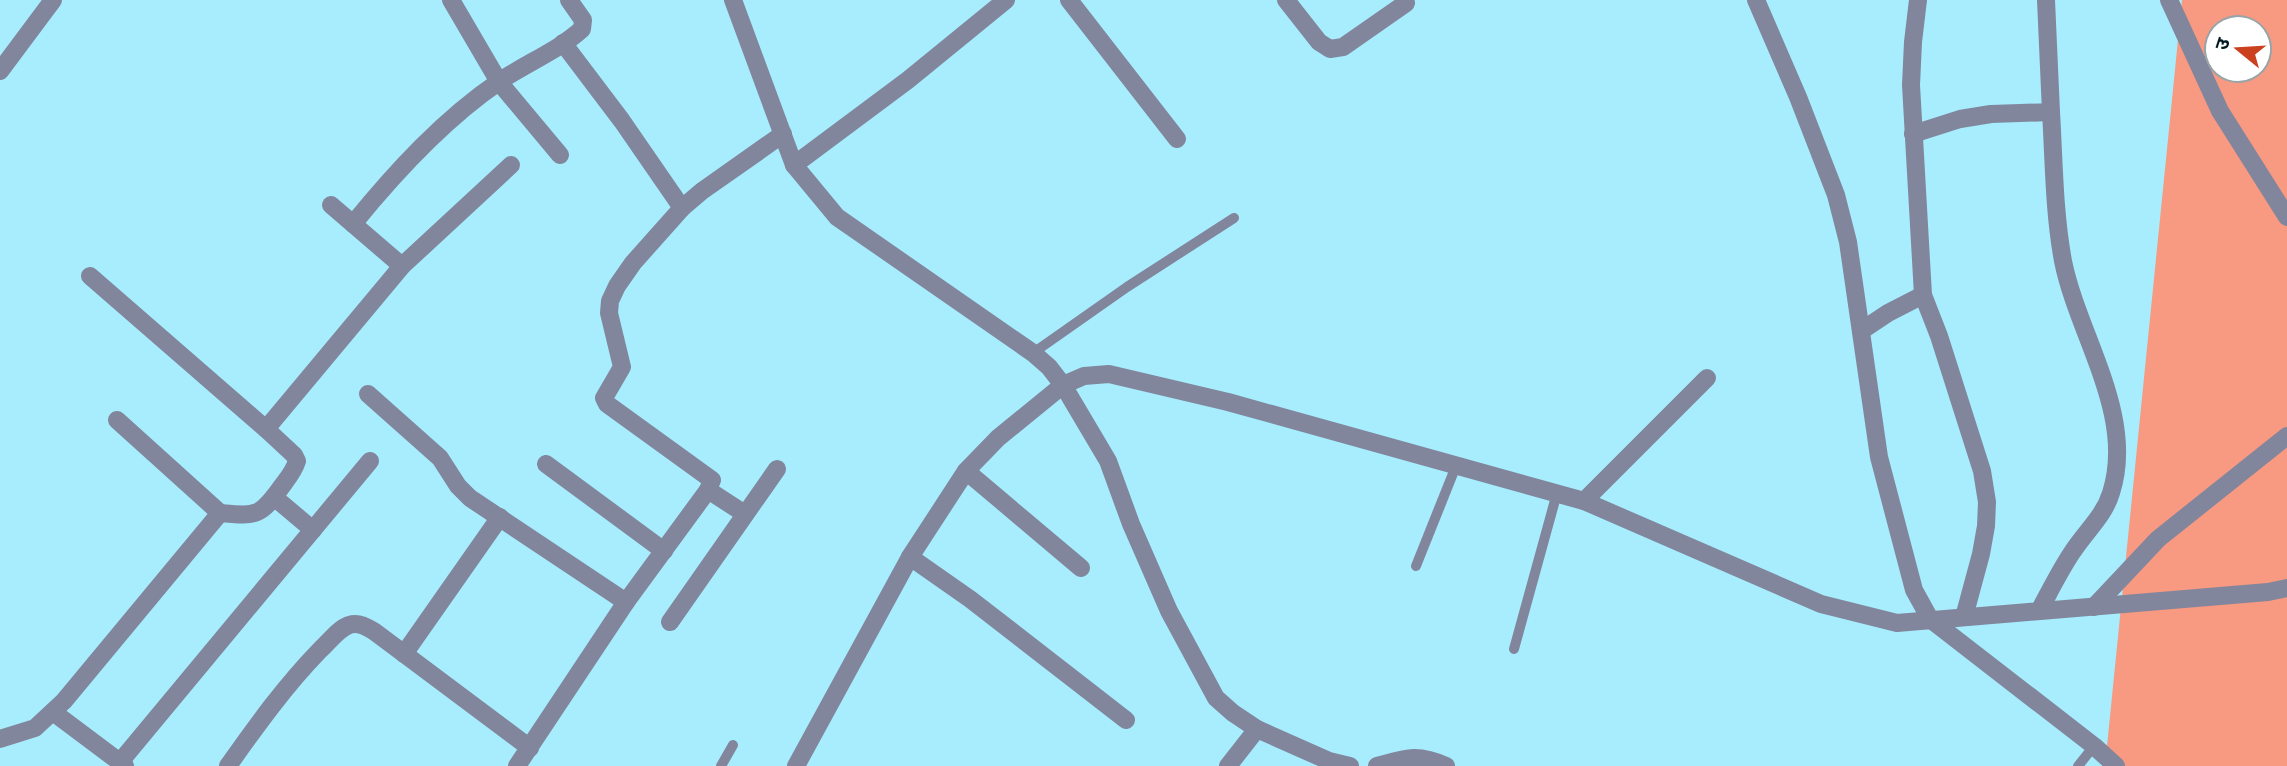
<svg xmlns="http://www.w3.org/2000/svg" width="2287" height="766" font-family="Lato,'Noto Sans Devanagari',sans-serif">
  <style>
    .green { fill: #f89982; fill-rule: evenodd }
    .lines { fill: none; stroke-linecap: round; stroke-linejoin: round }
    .lane { stroke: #81869c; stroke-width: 10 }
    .street { stroke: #81869c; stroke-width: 18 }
  </style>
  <rect width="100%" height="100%" fill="#a7edfe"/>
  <path class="green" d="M2182 0H2287V766H2105ZM2217 28H2259V70H2217Z"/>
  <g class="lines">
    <g class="lane">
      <path d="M1033 353 1127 287 1234 218"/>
      <path d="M1416 566 1456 466"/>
      <path d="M1514 649 1557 493"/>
      <path d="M721 766 733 745"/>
      <path d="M2078 766 2094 746"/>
    </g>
    <g class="street">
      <path d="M451 0 499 82 560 155"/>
      <path d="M733 0 794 165 837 217 1033 353 1049 367 1063 385 1108 461 1131 524 1169 611 1216 698 1233 713 1257 729 1329 761 1350 766"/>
      <path d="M1069 0 1177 139"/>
      <path d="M1286 0 1319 42 1330 49 1343 47 1406 3"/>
      <path d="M1756 0 1798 97 1836 195 1848 242 1879 457 1914 590 1930 619 2094 746 2116 766"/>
      <path d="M1918 0 1913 42 1911 85 1923 295 1939 336 1982 471 1987 502 1986 526 1981 554 1964 617"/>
      <path d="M2169 0 2220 111 2287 217"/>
      <path d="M563 43 622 121 682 208"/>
      <path d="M0 71 53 0"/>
      <path d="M1913 134 1960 119 1991 114 2051 112 2046 0"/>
      <path d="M794 165 908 80 1006 0"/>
      <path d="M331 205 402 266"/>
      <path d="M353 224C396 171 444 119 500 81 527 63 559 50 582 29L583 20 569 0"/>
      <path d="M90 276 266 429 402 266 511 165"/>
      <path d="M1861 331 1888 313 1923 295"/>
      <path d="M368 394 440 458 458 486 470 498 626 602"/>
      <path d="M117 420 220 513"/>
      <path d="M546 464 664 551"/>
      <path d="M966 471 1081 568"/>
      <path d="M708 490 745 514"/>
      <path d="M274 497 313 530"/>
      <path d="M1584 501 1707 378"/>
      <path d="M910 557 970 599 1126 720"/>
      <path d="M2094 607 2158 539 2287 436"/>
      <path d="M2039 611C2050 591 2060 570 2073 551 2086 531 2104 516 2111 493 2136 415 2078 336 2063 261 2054 212 2054 162 2051 112"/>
      <path d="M670 622 777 469"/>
      <path d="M404 654 500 517"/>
      <path d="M53 712 125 766"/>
      <path d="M0 739 35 728 64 701 220 513C257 516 260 517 282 486 288 478 294 471 297 461L294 455 266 429"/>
      <path d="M120 762 370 461"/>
      <path d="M228 766C257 725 285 686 320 650 329 642 338 629 349 625 359 622 367 627 375 632L530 748"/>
      <path d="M517 766 626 602 708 490 712 480 607 404 604 398 622 367 609 313 610 301 617 286 633 263 682 208 702 191 783 134"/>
      <path d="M796 766 910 557 966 471 998 438 1063 385 1084 376 1109 374 1228 402 1584 501 1821 604 1897 623 2268 592 2287 588"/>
      <path d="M1228 766 1257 729"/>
      <path d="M1377 766C1406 758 1417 753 1446 766"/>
    </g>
  </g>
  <g transform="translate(2238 49) rotate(288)"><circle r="33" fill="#ffffff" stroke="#99a4a6" stroke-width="2"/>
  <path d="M0-5L12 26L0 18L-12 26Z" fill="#cb4120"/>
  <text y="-10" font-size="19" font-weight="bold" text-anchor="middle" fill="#001b21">उ</text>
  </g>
</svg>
